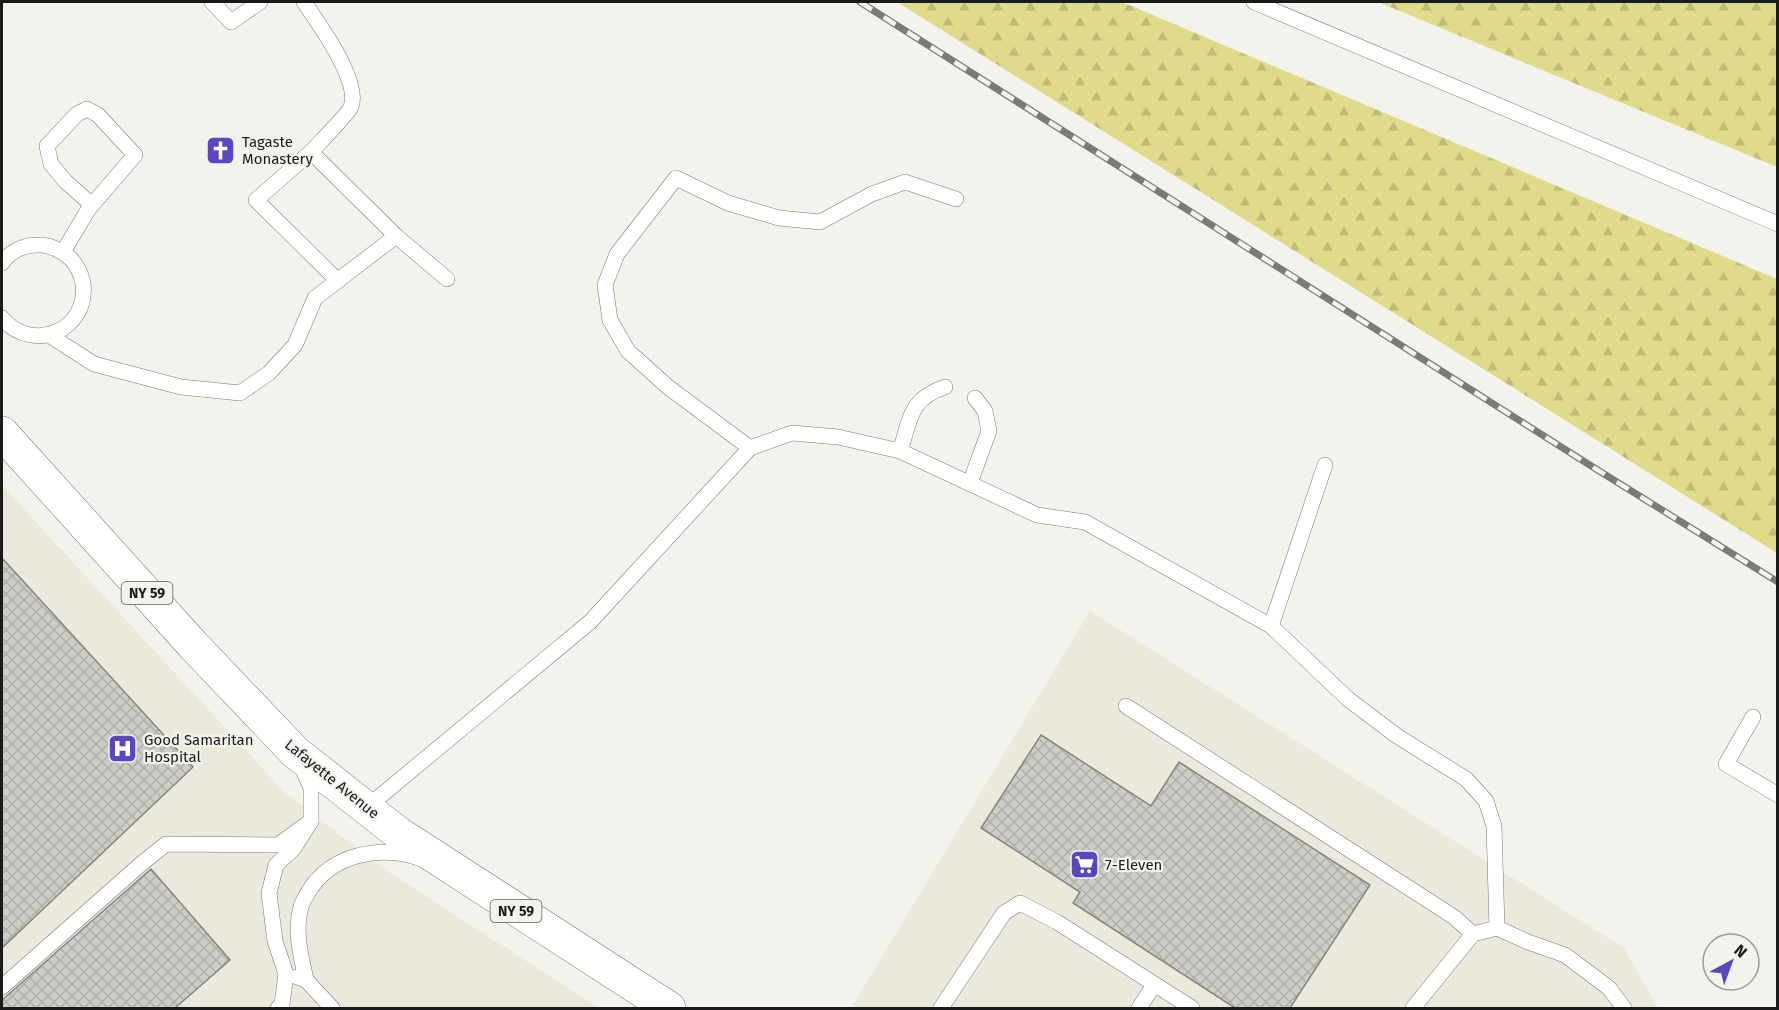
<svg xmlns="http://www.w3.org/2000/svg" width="1779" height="1010" font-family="'Fira Sans',sans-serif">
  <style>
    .built { fill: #eae9dc }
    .forest { fill: url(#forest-firs) }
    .building { fill: url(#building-cross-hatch); stroke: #868681; stroke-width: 1.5 }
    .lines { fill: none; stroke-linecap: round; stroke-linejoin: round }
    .service-casing { stroke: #797974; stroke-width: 16 }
    .primary-casing { stroke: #797974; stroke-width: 34 }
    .service { stroke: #fff; stroke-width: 15 }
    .primary { stroke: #fff; stroke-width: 33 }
    .rail-casing { stroke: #7a7a76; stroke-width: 7 }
    .rail { stroke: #f3f3ed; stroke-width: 4.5; stroke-dasharray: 14; stroke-linecap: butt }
    .labels { text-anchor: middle; stroke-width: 4.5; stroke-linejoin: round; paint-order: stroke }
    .shield { fill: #f3f3ed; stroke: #5b5b58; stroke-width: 1.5 }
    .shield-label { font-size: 14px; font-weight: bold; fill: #1a1a18 }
    .poi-label { font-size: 15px; fill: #1a1a18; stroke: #f3f3ed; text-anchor: start }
    .street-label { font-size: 15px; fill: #1a1a18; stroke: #f3f3ed }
  </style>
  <defs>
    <pattern id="forest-firs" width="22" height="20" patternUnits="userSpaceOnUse" patternTransform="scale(1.5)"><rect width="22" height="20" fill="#e0db8a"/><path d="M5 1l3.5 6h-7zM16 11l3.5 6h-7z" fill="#c0bb76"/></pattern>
    <pattern id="building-cross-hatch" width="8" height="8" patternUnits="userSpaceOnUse" patternTransform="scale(1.5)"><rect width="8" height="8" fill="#cdcdc7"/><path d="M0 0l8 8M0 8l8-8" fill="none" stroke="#afafaa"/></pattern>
  </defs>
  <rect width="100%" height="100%" fill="#f3f3ed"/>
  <g class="built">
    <path d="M2 485 283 791 387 871 599 1008H2Z"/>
    <path d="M1090 611 1624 948 1658 1008H851Z"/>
  </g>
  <g class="forest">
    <path d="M897 2H1122L1777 279V553Z"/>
    <path d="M1378 2H1777V167Z"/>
  </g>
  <g class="building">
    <path d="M2 558 193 767 2 948Z"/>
    <path d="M1041 735 1151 806 1179 762 1370 885 1290 1008H1235L1073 903 1080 892 981 828Z"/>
    <path d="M151 869 230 960 175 1008H2V1000Z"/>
  </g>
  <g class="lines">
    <defs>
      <g id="service">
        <path d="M212 2 231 22 260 2"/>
        <path d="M304 2C318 23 361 81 351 107 349 113 318 144 311 152"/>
        <path d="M1254 2 1778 224"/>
        <path d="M63 252 88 210 92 205 135 155 98 115 87 109 77 114 47 146 51 164 65 181 92 205"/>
        <path d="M2 263C11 250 26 244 42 245 53 246 62 251 71 259 77 265 81 274 83 283 89 331 32 354 2 318"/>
        <path d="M338 281 256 200 311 152 396 236"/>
        <path d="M49 335 94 364 181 387 240 393 269 373 295 345 315 298 396 236 447 279"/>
        <path d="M750 448 668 387 628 351 610 320 605 285 617 254 676 178 728 203 779 218 820 222 872 194 905 182 956 199"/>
        <path d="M900 451C911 418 909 399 945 387"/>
        <path d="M970 483 989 431 985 411 975 398"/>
        <path d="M1271 626 1325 465"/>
        <path d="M1126 706 1454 917 1473 934"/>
        <path d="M1753 717 1726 764 1778 795"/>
        <path d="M366 808 590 622 750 448 792 433 838 437 900 451 1037 515 1085 522 1271 626 1348 699 1397 736 1466 779 1486 801 1494 826 1497 928"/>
        <path d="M297 977 306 980 332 1008"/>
        <path d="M306 980C301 954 294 933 301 907 302 902 306 896 309 891 332 854 379 845 419 858"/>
        <path d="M2 987 141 864 166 844 278 845 311 821"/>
        <path d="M278 1008 282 1004 286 974 275 941 269 893 276 865 294 848 311 821V788L301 765"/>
        <path d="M941 1008 1004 913 1020 903 1057 922 1192 1008"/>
        <path d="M1139 1008 1154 985"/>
        <path d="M1413 1008 1473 934 1497 928 1528 942 1565 955 1609 988 1624 1008"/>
      </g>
      <path id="primary" d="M2 433 194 646 295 752 398 833 669 1008"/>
    </defs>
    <use href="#service" class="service-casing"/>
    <use href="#primary" class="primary-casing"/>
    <use href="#service" class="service"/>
    <use href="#primary" class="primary"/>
    <defs>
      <path id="rail" d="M860 2 1596 469 1778 582"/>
    </defs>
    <use href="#rail" class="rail-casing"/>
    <use href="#rail" class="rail"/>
  </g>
  <defs>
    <symbol id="church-square" viewBox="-11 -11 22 22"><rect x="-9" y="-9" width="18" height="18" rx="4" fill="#5a46be" stroke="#f3f3ed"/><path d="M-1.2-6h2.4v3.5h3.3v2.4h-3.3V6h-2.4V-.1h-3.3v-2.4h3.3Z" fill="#fff"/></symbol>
    <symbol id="hospital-square" viewBox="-11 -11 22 22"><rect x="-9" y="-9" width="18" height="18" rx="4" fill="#5a46be" stroke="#f3f3ed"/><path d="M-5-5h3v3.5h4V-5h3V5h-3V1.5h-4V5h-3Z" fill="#fff"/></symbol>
    <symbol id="supermarket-square" viewBox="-11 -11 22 22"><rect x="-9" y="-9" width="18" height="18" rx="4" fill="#5a46be" stroke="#f3f3ed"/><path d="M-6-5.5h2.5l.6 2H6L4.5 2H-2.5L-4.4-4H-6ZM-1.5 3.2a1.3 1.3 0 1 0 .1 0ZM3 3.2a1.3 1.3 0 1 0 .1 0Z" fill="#fff"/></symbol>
  </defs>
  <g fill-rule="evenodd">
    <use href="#church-square" x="204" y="134" width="33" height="33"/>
    <use href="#hospital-square" x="106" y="732" width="33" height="33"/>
    <use href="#supermarket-square" x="1068" y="848" width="33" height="33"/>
  </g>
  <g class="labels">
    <g class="shield">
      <rect x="121.5" y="582" width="51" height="22" rx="4.5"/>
      <rect x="490.5" y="900" width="51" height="22" rx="4.5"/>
    </g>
    <g class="shield-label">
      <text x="147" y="598">NY 59</text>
      <text x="516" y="916">NY 59</text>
    </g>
    <g class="poi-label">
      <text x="242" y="147">Tagaste<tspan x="242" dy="17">Monastery</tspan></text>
      <text x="144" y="745">Good Samaritan<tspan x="144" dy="17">Hospital</tspan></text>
      <text x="1105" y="870">7-Eleven</text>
    </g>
    <g class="street-label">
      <text transform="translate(332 779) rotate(39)" y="5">Lafayette Avenue</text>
    </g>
  </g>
  <rect width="1779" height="1010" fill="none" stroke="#1a1a18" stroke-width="6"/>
  <g transform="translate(1731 962) rotate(41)"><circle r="28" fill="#f3f3ed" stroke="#9c9c98" stroke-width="1.5"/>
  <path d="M0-4.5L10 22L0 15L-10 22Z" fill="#5a46be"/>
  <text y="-9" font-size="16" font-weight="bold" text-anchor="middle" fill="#1a1a18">N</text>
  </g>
</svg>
